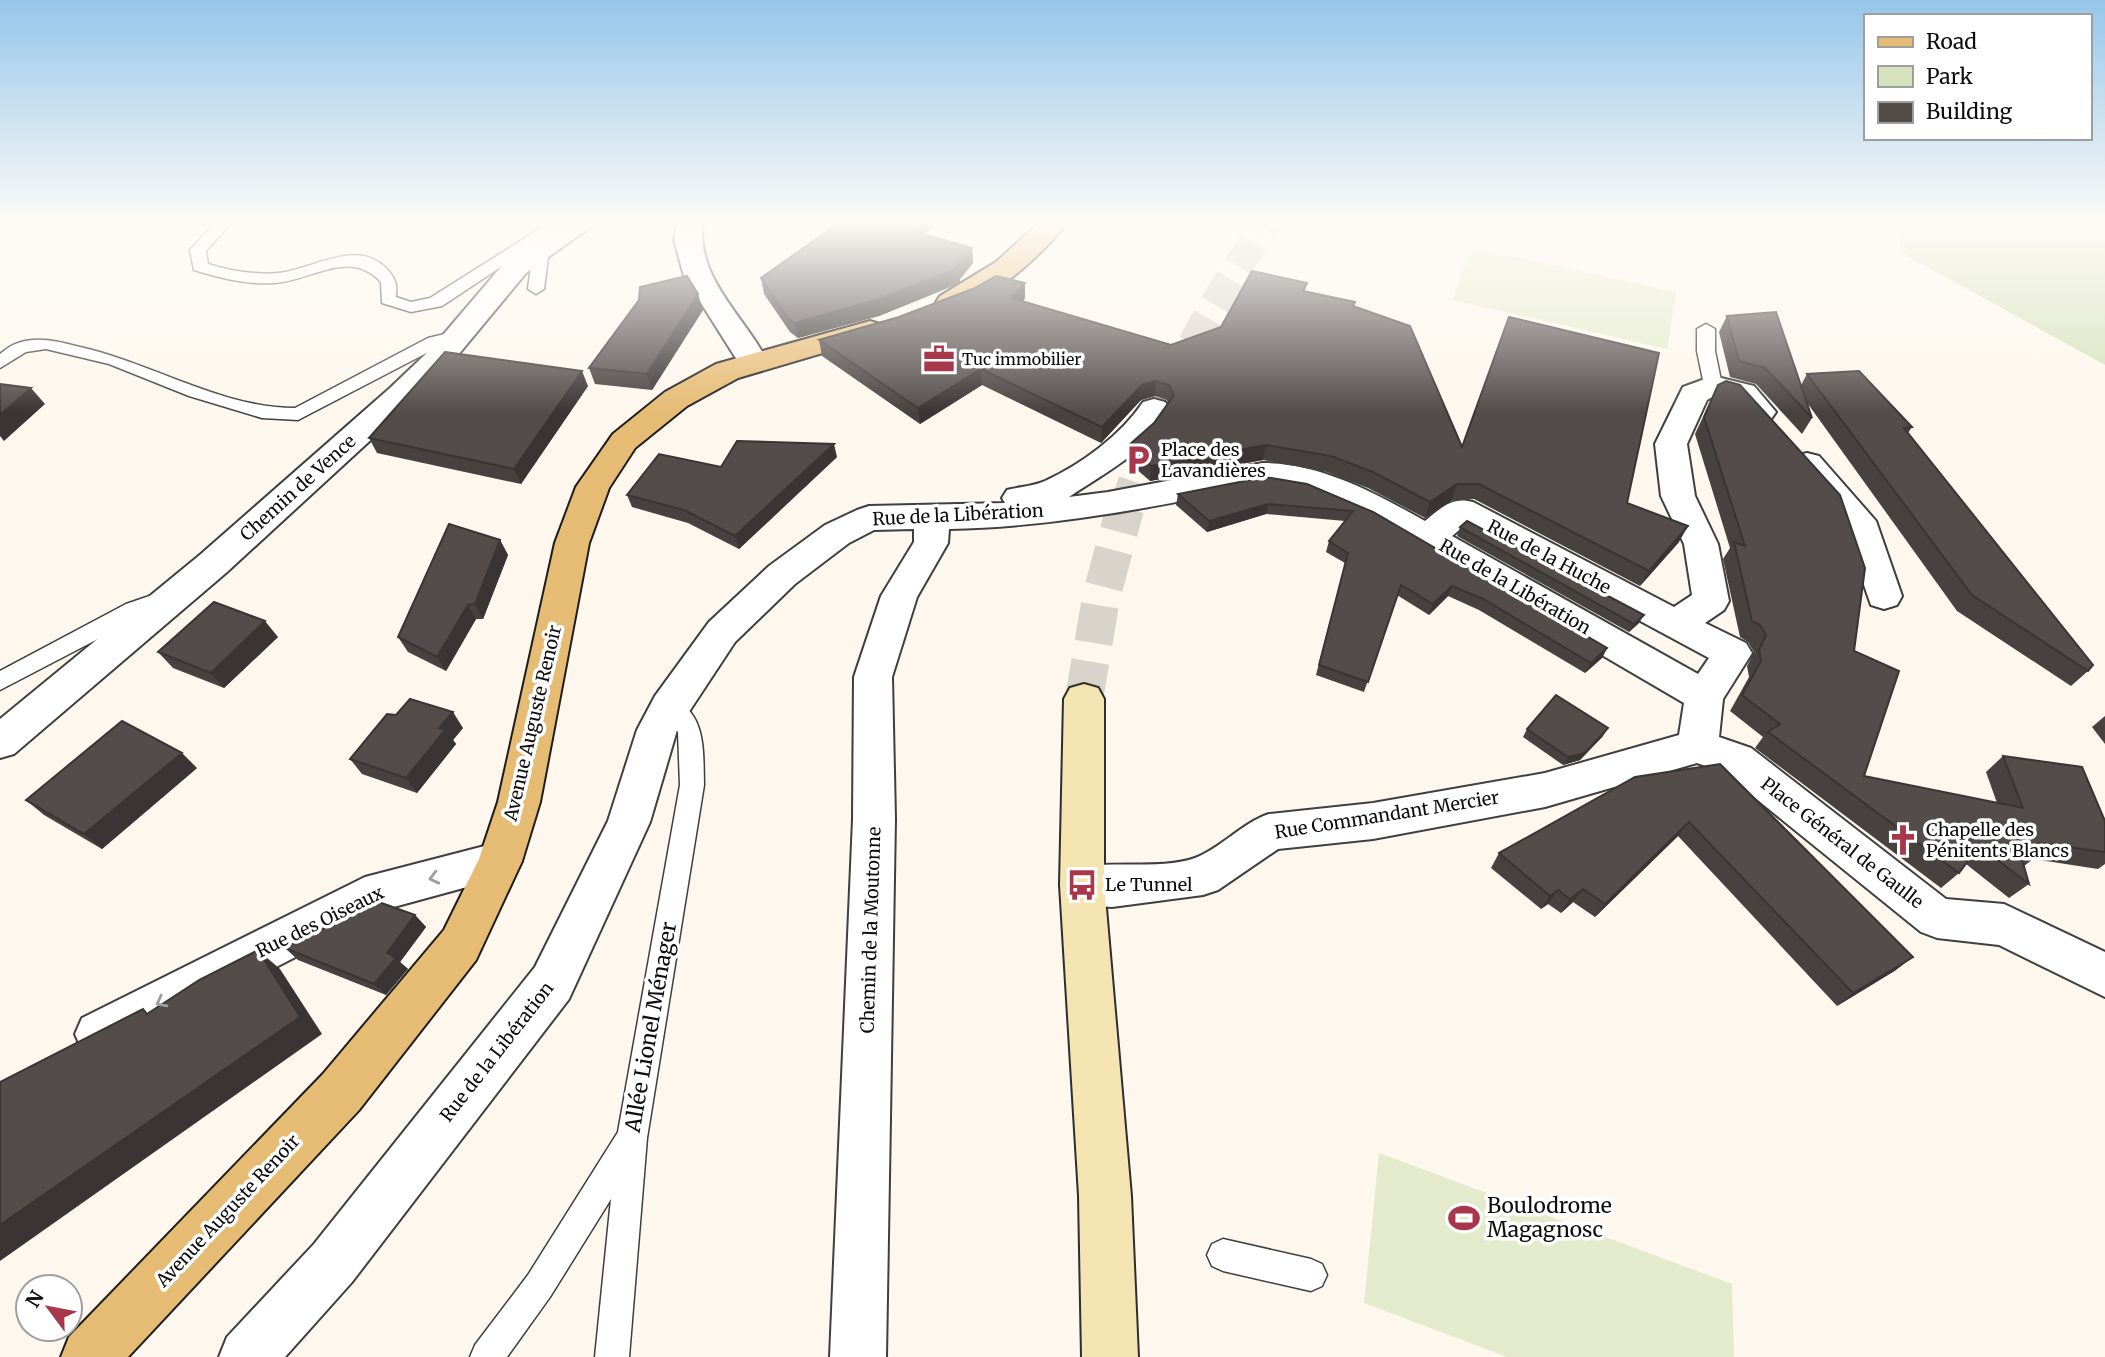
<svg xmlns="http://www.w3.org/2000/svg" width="2105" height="1357" font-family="Merriweather,serif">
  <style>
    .green { fill: #d5e2bb }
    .pitch { fill: #e4ebcc }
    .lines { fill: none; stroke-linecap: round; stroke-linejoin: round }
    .secondary-tunnel-far1 { stroke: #d9d4cb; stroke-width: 30; stroke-dasharray: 30 15; stroke-linecap: butt }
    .secondary-tunnel { stroke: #d9d4cb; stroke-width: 38; stroke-dasharray: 38 19; stroke-linecap: butt }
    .lane-casing { stroke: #3f3f3f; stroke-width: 3 }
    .street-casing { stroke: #3f3f3f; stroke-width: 4 }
    .secondary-casing { stroke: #2e2e2e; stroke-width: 4 }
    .primary-casing { stroke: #1d1d1d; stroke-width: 4 }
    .lane { fill: #fff; fill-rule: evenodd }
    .street { fill: #fff; fill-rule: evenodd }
    .secondary { fill: #f4e4b1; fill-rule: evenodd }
    .primary { fill: #e6bb74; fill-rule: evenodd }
    .wall { fill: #474140 }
    .shaded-wall { fill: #3a3534 }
    .building { fill: #534c4a; stroke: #3a3534; stroke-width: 2 }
    .oneway { stroke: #9e9e9e }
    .labels { text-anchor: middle; stroke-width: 7; stroke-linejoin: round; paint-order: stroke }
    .far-poi-label { font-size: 16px; fill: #0c0c0c; stroke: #fff; text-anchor: start }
    .poi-label { font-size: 18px; fill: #0c0c0c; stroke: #fff; text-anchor: start }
    .street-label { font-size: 18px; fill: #0c0c0c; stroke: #fff }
    .near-street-label { font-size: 21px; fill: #0c0c0c; stroke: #fff }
    .near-poi-label { font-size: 21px; fill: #0c0c0c; stroke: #fff; text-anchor: start }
  </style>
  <rect width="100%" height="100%" fill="#fdf7ed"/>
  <path class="green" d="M1896 223H2105V365L1902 253Z"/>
  <g class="pitch">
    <path d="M1471 247 1676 292 1667 349 1453 300Z"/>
    <path d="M1379 1153 1732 1284 1734 1357H1507L1364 1303Z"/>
  </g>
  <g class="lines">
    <path class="secondary-tunnel-far1" d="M1124 510C1156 406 1205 311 1267 223"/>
    <path class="secondary-tunnel" d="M1084 699 1101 598 1125 508"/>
    <defs>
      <g id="lane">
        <path d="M215 223H231L206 251 208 264C230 271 254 275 278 273 312 270 356 238 386 268 396 279 397 283 396 297L411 302 430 298 549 223H567L442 306 411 312 382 303 381 282C349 248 314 280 275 283 247 285 220 278 194 270L190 250Z"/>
        <path d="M541 245 549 250 544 289 536 294 528 289 533 250Z"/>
        <path d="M1706 324 1715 329V351L1722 385 1713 391 1704 385 1697 351V329Z"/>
        <path d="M457 331 463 332 466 336 463 340 440 346 298 420 262 418 189 396 109 364 46 349 26 352 0 368V354C5 350 11 345 18 343 39 336 60 342 80 347 152 363 221 408 295 408L428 338Z"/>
        <path d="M161 592 169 594 172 600 169 606 142 616 0 690V671L126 604Z"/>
        <path d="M669 698C707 710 703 752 704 785L647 1138 629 1357H595L611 1199 550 1297 507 1357H470L475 1345 528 1275 618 1132 680 785 678 732 657 707 661 700Z"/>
        <path d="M1223 1239 1311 1259 1322 1264 1327 1275 1322 1286 1311 1291 1223 1271 1212 1266 1207 1255 1212 1244Z"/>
      </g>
      <g id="street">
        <path d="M566 223H596L526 273 453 361 412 402 227 572 14 754 0 758V719L201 554 390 388 431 349 506 261Z"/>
        <path d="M677 223H703C695 277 745 317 768 362L764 368 753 371 742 368 684 276 674 240Z"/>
        <path d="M1713 376 1754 386 1776 412 1771 419C1745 426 1750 413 1733 401 1729 398 1721 397 1716 395L1707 400 1687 444 1695 496 1718 544 1729 601 1724 610 1705 623 1746 643 1752 653 1723 699 1719 737 1751 748 1946 899 2004 904 2105 952V997L1999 945 1937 938 1921 932 1723 772 1697 763 1545 807 1373 839 1278 849 1218 890 1203 895 1112 907 1082 905 1066 899 1060 885 1066 871C1101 858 1159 871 1195 858 1221 848 1242 823 1269 814L1373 803 1545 773 1679 735 1684 703 1371 520C1336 503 1303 485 1263 485 1159 506 1056 527 949 529L948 543 917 597 892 677 895 819 886 1357H830L853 819 854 677 881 596 914 542V529L874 530 849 543 795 584 735 642 677 730 650 822 569 999 352 1282 285 1357H219L227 1337 314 1244 535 967 608 821 637 730 655 696 709 622 769 566 825 525 857 510 869 506 1005 503 1002 498 1007 490C1019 487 1034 486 1045 481 1082 464 1121 435 1143 402L1154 399 1165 402 1170 409C1149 451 1106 472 1069 497L1108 492 1263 463C1321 463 1375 493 1425 521 1441 508 1452 496 1473 502L1674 607 1692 595 1684 544 1661 496 1655 444 1683 387ZM1464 526 1709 658 1698 674 1452 536Z"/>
        <path d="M1807 453 1819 456 1876 521 1902 596 1897 605 1884 609 1871 605 1843 525 1791 464 1795 456Z"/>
        <path d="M500 842 515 848 522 861 515 874 390 908 116 1050 99 1057 82 1050 75 1034 82 1018 365 877Z"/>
      </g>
      <path id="secondary" d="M1084 684 1098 688 1104 699V885L1131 1196 1138 1357H1082L1079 1196 1060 885 1064 699 1070 688Z"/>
      <g id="primary">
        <path d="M1039 223H1066C1046 252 976 317 940 308L936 302 940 296 996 262Z"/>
        <path d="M870 321 880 324 885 330 880 336 738 378 687 406 635 448 609 488 589 543 540 802 522 861 476 960 359 1110 128 1357H61L69 1337 323 1074 444 930 479 859 498 802 555 543 576 487 613 434 665 392 716 364Z"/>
      </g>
    </defs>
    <use href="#lane" class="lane-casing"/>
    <use href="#street" class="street-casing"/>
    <use href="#secondary" class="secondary-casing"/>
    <use href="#primary" class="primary-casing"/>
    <use href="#lane" class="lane"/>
    <use href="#street" class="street"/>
    <use href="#secondary" class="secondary"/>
    <use href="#primary" class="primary"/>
  </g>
  <g class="wall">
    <path d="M924 234 972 248 973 263 960 279V283L879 316 798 338 790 332 764 294 761 278Z"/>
    <path d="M1025 283V298L1023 301 1171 345 1221 327 1307 283 1305 291 1354 306 1462 447 1627 503 1679 542 1640 586 1474 499 1452 500 1425 518 1368 488 1327 472 1263 460 1150 481 1127 461 1128 446 1154 423 1168 403 1167 400 1155 396 1141 400 1101 443 982 385 920 424 822 356 819 340Z"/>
    <path d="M703 310 652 390 595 384 589 368Z"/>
    <path d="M1727 316 1801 385 1807 374 1912 427 1908 433 2088 671 2071 686 1957 611 1808 404 1812 418 1802 434 1756 384 1730 377 1719 332Z"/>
    <path d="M1718 385 1854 651 1864 776 1997 803 1986 772 2003 756 2105 852V864L2098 869 2033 859 2024 866 2029 884 2009 898 1966 864 1959 873 1941 888 1755 748 1763 737 1730 711 1749 677 1747 666 1754 652 1748 642 1740 637 1723 559 1730 548 1695 434Z"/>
    <path d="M588 386 521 484 377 453 369 438Z"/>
    <path d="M837 457 739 549 688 523 632 507 627 495 721 467Z"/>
    <path d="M1307 484 1607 648 1602 658 1585 673 1479 610 1448 596 1429 615 1397 595 1364 692 1316 675 1345 563 1326 552 1329 541 1345 521 1266 514 1207 532 1176 505 1178 494Z"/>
    <path d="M1460 527 1639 623 1629 632 1457 536Z"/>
    <path d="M500 540 508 555 483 619H476L446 671 408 652 398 637Z"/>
    <path d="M278 637 224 688 173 668 158 652Z"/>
    <path d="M2105 716V744L2092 727Z"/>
    <path d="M463 728 453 740 456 744 417 793 362 774 350 759Z"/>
    <path d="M1527 729 1603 736 1580 760 1563 765 1523 737Z"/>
    <path d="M197 768 102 849 44 815 26 800Z"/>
    <path d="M1635 777 1896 970 1837 1006 1678 836 1595 917 1573 902 1561 913 1548 904 1541 909 1491 868 1499 853Z"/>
    <path d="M415 915 426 927 400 962 408 969 386 995 298 960 285 948Z"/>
  </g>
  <g class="shaded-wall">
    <path d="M918 223H938L910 245 909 230Z"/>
    <path d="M972 248 973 263 960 279V283L879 316 798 338 794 323 956 267Z"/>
    <path d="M1025 283V298L1013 314 1012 298Z"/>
    <path d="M698 294 703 310 652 390 647 374Z"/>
    <path d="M981 369 982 385 920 424 918 408Z"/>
    <path d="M582 371 588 386 521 484 514 469Z"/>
    <path d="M1156 381 1155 396 1141 400 1101 443 1102 427 1142 385Z"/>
    <path d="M31 388 45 404 4 441 0 436V415Z"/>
    <path d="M834 444 837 457 739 549 735 536Z"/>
    <path d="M1266 445 1263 460 1150 481 1151 466Z"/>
    <path d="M1457 484 1452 500 1425 518 1430 502Z"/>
    <path d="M1268 504 1266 514 1207 532 1209 521Z"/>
    <path d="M1688 526 1679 542 1640 586 1649 571Z"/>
    <path d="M500 540 508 555 483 619 475 604Z"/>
    <path d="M1452 586 1448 596 1429 615 1433 604Z"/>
    <path d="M468 605 476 619 446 671 437 657Z"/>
    <path d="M1644 615 1639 623 1629 632 1634 624Z"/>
    <path d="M265 621 278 637 224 688 211 673Z"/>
    <path d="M1607 648 1602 658 1585 673 1591 663Z"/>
    <path d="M453 712 463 728 453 740 456 744 417 793 406 778 439 728Z"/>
    <path d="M1608 728 1603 736 1580 760 1563 765 1568 757Z"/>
    <path d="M182 753 197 768 102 849 84 834Z"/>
    <path d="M1689 822 1678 836 1595 917 1605 904Z"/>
    <path d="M1583 889 1573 902 1561 913 1570 899Z"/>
    <path d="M1558 890 1548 904 1541 909 1550 896Z"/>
    <path d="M415 915 426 927 400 962 408 969 386 995 374 984 387 953Z"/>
    <path d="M258 950 280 969 322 1034 0 1261V1225Z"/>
    <path d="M1913 957 1896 970 1837 1006 1853 993Z"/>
  </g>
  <g class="building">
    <path d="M839 223H918L909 230 972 248 956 267 959 268 877 300 794 323 787 317 761 278Z"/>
    <path d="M1252 271 1307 283 1303 291 1355 302 1353 306 1410 326 1462 447 1509 317 1659 353 1627 503 1688 526 1649 571 1479 484H1457L1430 502 1373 472 1331 456 1266 445 1151 466 1128 446 1154 423 1174 395 1169 385 1156 381 1142 385 1102 427 981 369 918 408 819 340 899 317 975 288 996 276 1025 283 1012 298 1171 345 1221 327Z"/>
    <path d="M687 276 698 294 647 374 589 368 639 300 640 287Z"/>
    <path d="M1776 312 1812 418 1765 368 1739 361 1727 316Z"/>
    <path d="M445 352 582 371 514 469 369 438Z"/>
    <path d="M1859 371 1912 427 1904 428 2093 665 2088 671 1972 595 1807 374Z"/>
    <path d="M1726 381 1740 385 1840 495 1865 568 1854 651 1899 671 1864 776 2023 808 2003 756 2082 767 2105 821V852L2039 843 2042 853 2019 849 2029 884 1979 846 1959 873 1768 732 1780 724 1742 695 1761 661 1759 650 1766 635 1760 625 1752 621 1734 542 1745 546 1704 417 1718 385Z"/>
    <path d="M0 384 31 388 0 415Z"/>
    <path d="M737 441 834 444 735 536 684 510 627 495 659 454 721 467Z"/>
    <path d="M1265 477 1307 484 1373 512 1607 648 1591 663 1483 599 1452 586 1433 604 1401 585 1368 682 1319 665 1348 553 1329 541 1353 511 1268 504 1209 521 1178 494Z"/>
    <path d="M1467 521 1644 615 1634 624 1460 527Z"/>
    <path d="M449 524 500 540 475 604 468 605 437 657 398 637Z"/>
    <path d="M214 602 265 621 211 673 158 652Z"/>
    <path d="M1556 695 1608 728 1585 753 1568 757 1527 729Z"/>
    <path d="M410 699 453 712 439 728 446 729 406 778 350 759 387 714 396 715Z"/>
    <path d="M122 721 182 753 84 834 26 800Z"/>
    <path d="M1720 764 1913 957 1853 993 1689 822 1605 904 1583 889 1570 899 1558 890 1550 896 1499 853 1635 777Z"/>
    <path d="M376 901 415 915 387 953 396 958 374 984 285 948Z"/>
    <path d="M258 950 300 1017 0 1225V1082L143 1009 147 1014 199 980Z"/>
  </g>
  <defs><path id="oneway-chevron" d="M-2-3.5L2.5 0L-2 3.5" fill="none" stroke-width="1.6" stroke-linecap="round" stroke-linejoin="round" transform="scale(1.75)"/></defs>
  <g class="oneway">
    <use href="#oneway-chevron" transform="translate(434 878) rotate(166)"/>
    <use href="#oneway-chevron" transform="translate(161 1002) rotate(152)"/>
  </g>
  <linearGradient id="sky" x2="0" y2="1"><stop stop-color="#95c6ea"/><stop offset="0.54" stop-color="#fefbf7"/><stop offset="1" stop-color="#fefbf7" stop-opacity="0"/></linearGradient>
  <rect width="2105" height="413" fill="url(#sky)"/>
  <defs>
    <symbol id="office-bare" viewBox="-9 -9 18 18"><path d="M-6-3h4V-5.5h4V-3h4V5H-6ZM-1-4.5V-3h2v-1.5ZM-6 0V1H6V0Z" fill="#a9374c" stroke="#fff" stroke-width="2.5" paint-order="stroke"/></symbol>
    <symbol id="parking-bare" viewBox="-9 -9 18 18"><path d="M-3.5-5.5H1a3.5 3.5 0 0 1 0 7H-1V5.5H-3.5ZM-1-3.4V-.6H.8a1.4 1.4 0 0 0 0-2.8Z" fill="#a9374c" stroke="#fff" stroke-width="2.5" paint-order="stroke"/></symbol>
    <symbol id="church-bare" viewBox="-9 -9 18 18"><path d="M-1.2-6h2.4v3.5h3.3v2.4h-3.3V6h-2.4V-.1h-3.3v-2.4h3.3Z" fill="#a9374c" stroke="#fff" stroke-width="2.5" paint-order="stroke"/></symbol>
    <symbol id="bus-bare" viewBox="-9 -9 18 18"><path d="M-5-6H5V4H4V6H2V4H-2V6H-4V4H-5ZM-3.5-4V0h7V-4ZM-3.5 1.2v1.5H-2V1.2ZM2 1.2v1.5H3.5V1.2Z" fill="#a9374c" stroke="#fff" stroke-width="2.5" paint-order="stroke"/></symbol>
    <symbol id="stadium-bare" viewBox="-9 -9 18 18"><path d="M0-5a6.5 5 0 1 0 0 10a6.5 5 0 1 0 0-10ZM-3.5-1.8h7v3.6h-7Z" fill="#a9374c" stroke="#fff" stroke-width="2.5" paint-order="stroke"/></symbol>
  </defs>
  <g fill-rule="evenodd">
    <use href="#office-bare" x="917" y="337" width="44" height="44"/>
    <use href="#parking-bare" x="1116" y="438" width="44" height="44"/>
    <use href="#church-bare" x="1881" y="818" width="44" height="44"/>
    <use href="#bus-bare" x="1060" y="863" width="44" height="44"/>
    <use href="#stadium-bare" x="1442" y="1196" width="44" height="44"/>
  </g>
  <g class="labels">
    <g class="far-poi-label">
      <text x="962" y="365">Tuc immobilier</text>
    </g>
    <g class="poi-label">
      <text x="1161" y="456">Place des<tspan x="1161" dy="21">Lavandières</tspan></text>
      <text x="1926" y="836">Chapelle des<tspan x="1926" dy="21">Pénitents Blancs</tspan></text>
      <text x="1105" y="891">Le Tunnel</text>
    </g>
    <g class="street-label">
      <text transform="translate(298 488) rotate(-42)" y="6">Chemin de Vence</text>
      <text transform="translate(958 515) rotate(-3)" y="6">Rue de la Libération</text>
      <text transform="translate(1549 557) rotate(28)" y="6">Rue de la Huche</text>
      <text transform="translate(1515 587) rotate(30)" y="6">Rue de la Libération</text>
      <text transform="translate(533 723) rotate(-77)" y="6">Avenue Auguste Renoir</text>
      <text transform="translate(1387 815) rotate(-9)" y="6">Rue Commandant Mercier</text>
      <text transform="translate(1842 843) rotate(38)" y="6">Place Général de Gaulle</text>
      <text transform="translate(320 922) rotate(-26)" y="6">Rue des Oiseaux</text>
      <text transform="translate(871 930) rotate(-88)" y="6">Chemin de la Moutonne</text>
      <text transform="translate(497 1052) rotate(-52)" y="6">Rue de la Libération</text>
      <text transform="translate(228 1211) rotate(-47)" y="6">Avenue Auguste Renoir</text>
    </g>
    <g class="near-street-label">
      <text transform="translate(651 1027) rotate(-80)" y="7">Allée Lionel Ménager</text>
    </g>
    <g class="near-poi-label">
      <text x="1487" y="1213">Boulodrome<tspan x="1487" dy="24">Magagnosc</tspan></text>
    </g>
  </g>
  <rect x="1864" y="14" width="228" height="126" fill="#ffffff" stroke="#9e9e9e" stroke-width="2"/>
  <rect x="1878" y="37" width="35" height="10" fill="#e6bb74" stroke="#9e9e9e" stroke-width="2"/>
  <text x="1926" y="49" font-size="21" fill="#0c0c0c">Road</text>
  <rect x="1878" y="66" width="35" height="21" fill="#d5e2bb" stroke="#9e9e9e" stroke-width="2"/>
  <text x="1926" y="84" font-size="21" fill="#0c0c0c">Park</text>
  <rect x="1878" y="102" width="35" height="21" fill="#534c4a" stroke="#9e9e9e" stroke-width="2"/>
  <text x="1926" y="119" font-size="21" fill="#0c0c0c">Building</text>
  <g transform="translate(49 1308) rotate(302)"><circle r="33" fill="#ffffff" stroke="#9e9e9e" stroke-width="2"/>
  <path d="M0-5L12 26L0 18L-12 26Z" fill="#a9374c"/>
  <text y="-10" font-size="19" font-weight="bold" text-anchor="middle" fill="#0c0c0c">N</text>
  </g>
</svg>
